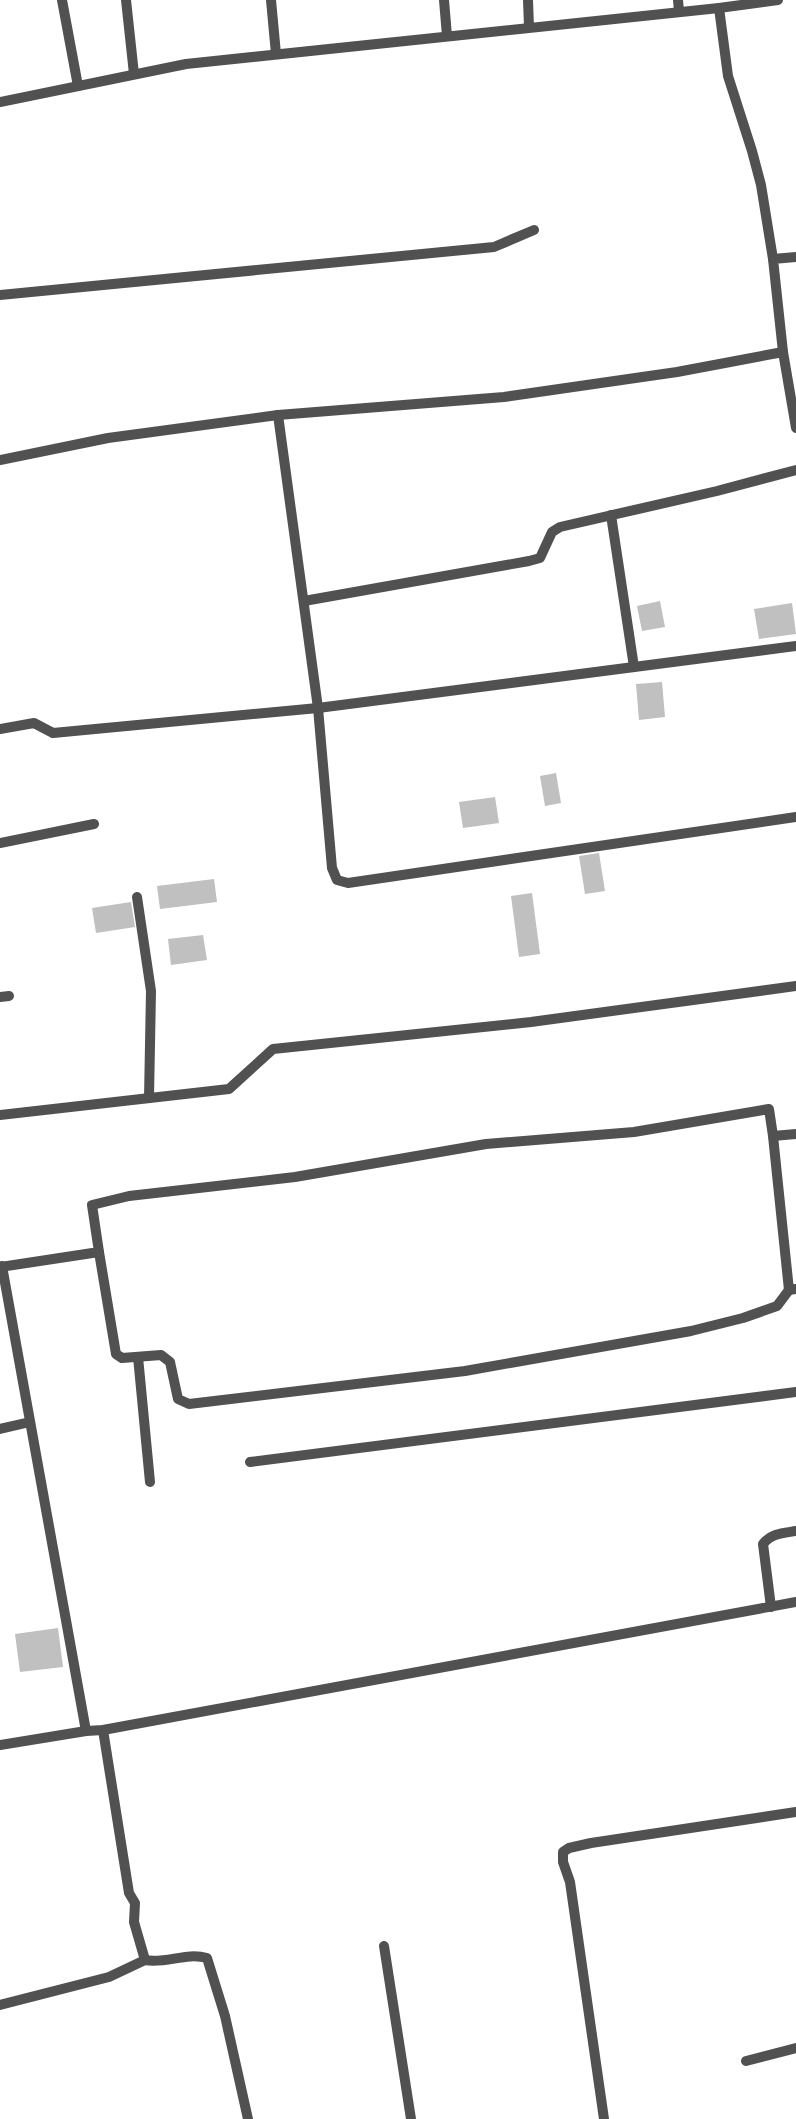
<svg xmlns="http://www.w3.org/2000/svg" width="796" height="2119" font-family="Arial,sans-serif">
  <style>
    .building { fill: #c0c0c0 }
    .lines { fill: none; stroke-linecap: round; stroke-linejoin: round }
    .minor { stroke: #515151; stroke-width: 10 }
    .tertiary { stroke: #515151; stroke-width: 10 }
  </style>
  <rect width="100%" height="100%" fill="#fff"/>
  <g class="building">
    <path d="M660 601 665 627 642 631 637 606Z"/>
    <path d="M792 603 796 634 759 639 754 609Z"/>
    <path d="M662 682 665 717 639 720 636 684Z"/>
    <path d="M556 773 561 803 545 806 540 776Z"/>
    <path d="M495 797 499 823 463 828 459 802Z"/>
    <path d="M599 853 605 891 585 894 579 856Z"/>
    <path d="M214 879 217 902 160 909 157 886Z"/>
    <path d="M532 893 540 954 519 957 511 896Z"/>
    <path d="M131 902 135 927 96 933 92 908Z"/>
    <path d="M203 935 207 960 171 965 168 939Z"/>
    <path d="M58 1628 63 1667 20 1672 15 1634Z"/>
  </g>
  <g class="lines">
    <g class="minor">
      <path d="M62 0 78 86"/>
      <path d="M126 0 134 74"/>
      <path d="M271 0 276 54"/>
      <path d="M444 0 447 36"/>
      <path d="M528 0 529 27"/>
      <path d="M678 0 679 11"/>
      <path d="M719 8 728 76 752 151 761 185 773 259"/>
      <path d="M0 295 494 247 534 230"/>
      <path d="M783 352 773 259 796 257"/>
      <path d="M278 415 318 708 332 868 337 880 348 883 796 817"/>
      <path d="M0 460 108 438 278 415 504 397 677 372 783 352 796 428"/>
      <path d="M611 515 634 667"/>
      <path d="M304 601 529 561 540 558 552 532 560 527 717 491 796 470"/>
      <path d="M0 729 34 723 53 733 318 708 796 646"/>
      <path d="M0 843 94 824"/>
      <path d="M137 897 151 991 149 1098"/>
      <path d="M0 997 9 996"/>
      <path d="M0 1115 229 1089 273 1049 531 1022 796 986"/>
      <path d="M773 1136 789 1290 796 1289"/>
      <path d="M99 1252 116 1354 122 1358 161 1355 170 1362 178 1399 189 1404 465 1371 691 1331 743 1318 777 1306 789 1290"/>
      <path d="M2 1266 86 1731 103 1730 796 1602"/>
      <path d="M0 1267 99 1252 92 1205 129 1196 295 1177 486 1144 634 1132 769 1109 773 1136 796 1134"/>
      <path d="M138 1357 150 1482"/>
      <path d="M0 1429 30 1422"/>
      <path d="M250 1462 796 1392"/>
      <path d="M771 1607 763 1544C771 1533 784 1533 796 1531"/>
      <path d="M0 1745 86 1731"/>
      <path d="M384 1946 411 2119"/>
      <path d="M145 1960C166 1964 186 1952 207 1958L225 2016 248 2119"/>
      <path d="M0 2005 109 1977 145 1960 134 1922 135 1903 129 1893 103 1730"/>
      <path d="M746 2061 796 2048"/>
      <path d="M604 2119 570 1882 563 1862V1852L569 1848 591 1843 796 1812"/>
    </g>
    <path class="tertiary" d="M0 102 186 64 719 8 778 0"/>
  </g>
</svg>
